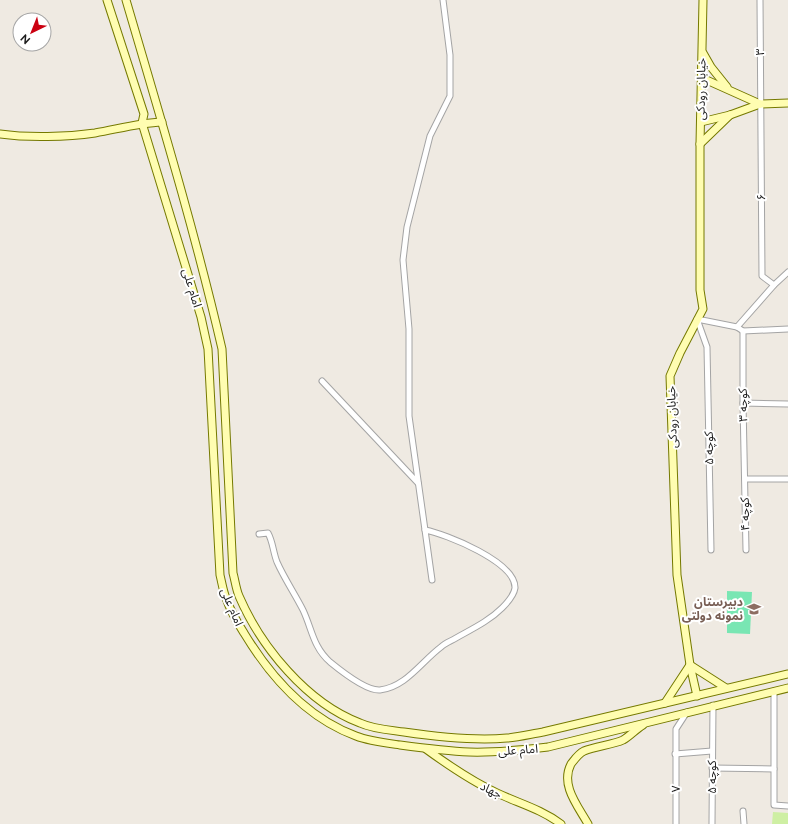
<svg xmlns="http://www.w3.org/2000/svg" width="788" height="824" font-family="Raleway,'Noto Sans Arabic',sans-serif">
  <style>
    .grass { fill: #ceefa3 }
    .pitch { fill: #79e6b3 }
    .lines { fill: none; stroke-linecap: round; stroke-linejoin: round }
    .minor-casing { stroke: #a4a4a4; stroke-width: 7 }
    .secondary-casing { stroke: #757900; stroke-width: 9 }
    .minor { stroke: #fff; stroke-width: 5 }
    .secondary { stroke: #fffdb1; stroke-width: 7 }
    .labels { text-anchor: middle; stroke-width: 4; stroke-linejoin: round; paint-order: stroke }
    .street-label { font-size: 12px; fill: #1d1d1d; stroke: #fff }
    .education-label { font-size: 12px; font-weight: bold; fill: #785e54; stroke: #fff; text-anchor: end }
  </style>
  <rect width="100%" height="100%" fill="#efeae2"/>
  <path class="grass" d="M773 812 788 813V824H772Z"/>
  <path class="pitch" d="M727 591 752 592 750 634 727 633Z"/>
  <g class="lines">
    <defs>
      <g id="minor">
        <path d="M760 0 762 276 774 285"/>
        <path d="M737 327 774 285 788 272"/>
        <path d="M743 331V403L746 550"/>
        <path d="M322 381 418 483"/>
        <path d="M743 403 788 404"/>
        <path d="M745 479H788"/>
        <path d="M425 530 409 416V329L403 260 407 227 430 136 450 96V55L443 0"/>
        <path d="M259 534 268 533C273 542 273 552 277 562 284 578 295 594 303 610 312 629 313 647 330 662 341 671 366 691 380 690 406 687 421 662 441 647 445 643 451 641 456 638 472 629 489 621 502 608 507 603 514 595 515 588 516 562 446 534 425 530L432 580"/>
        <path d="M711 550 707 347 697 319 737 327 743 331 788 329"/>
        <path d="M774 691V805L788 806"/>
        <path d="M675 754 712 751"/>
        <path d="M712 768 774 769"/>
        <path d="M743 811 744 824"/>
        <path d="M676 824V729L687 712"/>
        <path d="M712 824 713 705"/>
      </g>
      <g id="secondary">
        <path d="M107 0 144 114 142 123 201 317 208 349 220 575C222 583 223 591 226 598 230 610 237 622 244 633 270 676 307 718 356 736 369 741 386 743 400 745 423 748 446 751 469 752 496 753 522 750 548 747L788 688"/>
        <path d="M126 0C160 116 195 232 222 349L233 573C235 580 236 589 239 596 261 647 307 703 360 723 373 729 390 730 404 732 438 737 473 741 507 738 519 737 531 734 543 732L788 674"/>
        <path d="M703 53 711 67 727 87"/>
        <path d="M702 78 760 104"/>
        <path d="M701 122 730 115 760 104 788 103"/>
        <path d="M0 134C28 138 67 137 95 133 118 129 139 123 162 122"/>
        <path d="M700 144 730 115"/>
        <path d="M697 696 690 665 677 575 670 376 680 353 703 309 700 290V144L703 0"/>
        <path d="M665 703 690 665 726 688"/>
        <path d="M426 749C448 765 471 781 497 793 518 803 541 809 561 824"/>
        <path d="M588 824C578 806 560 785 571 764 575 759 578 754 584 751 596 746 612 745 623 740 630 736 636 729 643 725"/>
      </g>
    </defs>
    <use href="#minor" class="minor-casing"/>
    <use href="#secondary" class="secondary-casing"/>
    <use href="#minor" class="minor"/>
    <use href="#secondary" class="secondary"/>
  </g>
  <defs>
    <symbol id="school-bare" viewBox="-9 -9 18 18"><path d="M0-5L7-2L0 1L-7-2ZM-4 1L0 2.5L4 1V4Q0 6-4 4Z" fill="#8d6e63" stroke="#fff" stroke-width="2.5" paint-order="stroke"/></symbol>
  </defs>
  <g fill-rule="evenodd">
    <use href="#school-bare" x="744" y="599" width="20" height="20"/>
  </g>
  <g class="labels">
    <g class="street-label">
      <text transform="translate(760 52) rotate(-90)" y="4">۳</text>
      <text transform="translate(701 89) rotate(-89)" y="4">خیابان رودکی</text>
      <text transform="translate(761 197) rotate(-90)" y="4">۶</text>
      <text transform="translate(192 288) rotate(73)" y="4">امام علی</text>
      <text transform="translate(743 405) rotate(-91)" y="4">کوچه ۳</text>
      <text transform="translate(672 417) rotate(-92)" y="4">خیابان رودکی</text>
      <text transform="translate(709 448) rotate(-91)" y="4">کوچه ۵</text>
      <text transform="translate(745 514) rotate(-91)" y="4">کوچه ۴</text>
      <text transform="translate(232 607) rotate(67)" y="4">امام علی</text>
      <text transform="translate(518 750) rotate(-4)" y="4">امام علی</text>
      <text transform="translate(712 777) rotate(-90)" y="4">کوچه ۵</text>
      <text transform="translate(676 789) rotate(-91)" y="4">۷</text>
      <text transform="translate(491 790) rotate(26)" y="4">جهاد</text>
    </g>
    <g class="education-label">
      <text x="743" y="606">دبیرستان<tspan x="743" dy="14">نمونه دولتی</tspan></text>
    </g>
  </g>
  <g transform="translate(32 32) rotate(223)"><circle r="19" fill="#ffffff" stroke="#a5a5a5"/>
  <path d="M0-3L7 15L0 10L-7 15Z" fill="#cb0011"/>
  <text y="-6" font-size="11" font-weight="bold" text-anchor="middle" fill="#1d1d1d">N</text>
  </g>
</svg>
